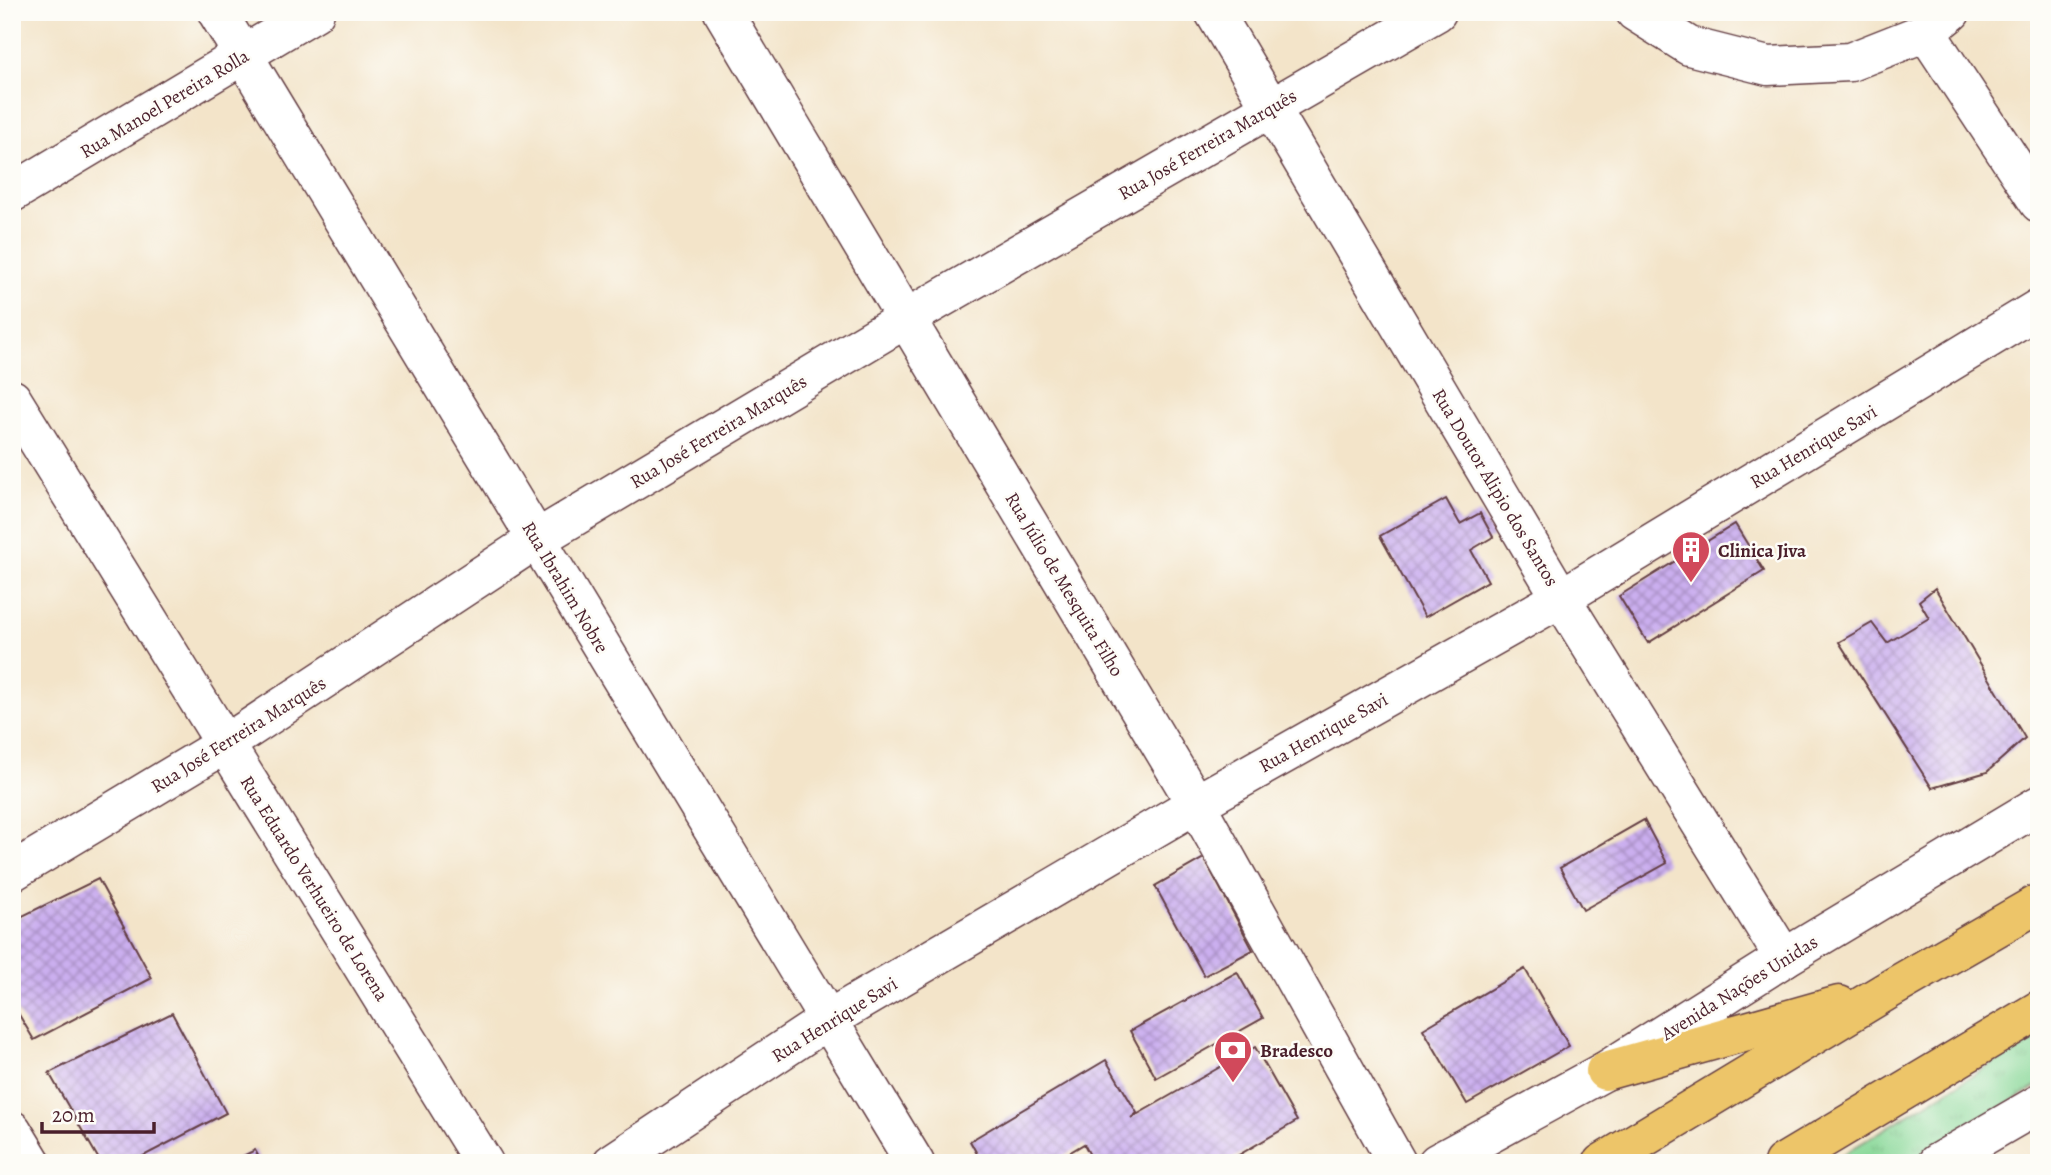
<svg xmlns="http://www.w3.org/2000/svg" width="2051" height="1175" font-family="Alegreya,serif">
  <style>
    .grass { fill: url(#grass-tufts); stroke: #697c62; stroke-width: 2 }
    .building { fill: url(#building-cross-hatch) }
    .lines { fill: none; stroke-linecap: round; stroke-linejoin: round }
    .minor-casing { stroke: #633d43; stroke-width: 41 }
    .major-casing { stroke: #633d43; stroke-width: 41 }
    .minor { stroke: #fff; stroke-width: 38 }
    .major { stroke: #edc569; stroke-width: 38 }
    .labels { text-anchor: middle; stroke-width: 5; stroke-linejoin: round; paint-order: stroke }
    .street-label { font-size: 19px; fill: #4a1f2b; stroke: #fdfcf7 }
    .poi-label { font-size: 19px; font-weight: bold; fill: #4a1f2b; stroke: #fdfcf7; text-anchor: start }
  </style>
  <defs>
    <pattern id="grass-tufts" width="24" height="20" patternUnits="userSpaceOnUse" patternTransform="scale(1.75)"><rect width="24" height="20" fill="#88d898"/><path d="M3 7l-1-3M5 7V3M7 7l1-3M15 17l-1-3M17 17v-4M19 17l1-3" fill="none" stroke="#77b983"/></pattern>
    <pattern id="building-cross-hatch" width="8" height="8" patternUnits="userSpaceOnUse" patternTransform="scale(1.75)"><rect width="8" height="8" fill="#cbafef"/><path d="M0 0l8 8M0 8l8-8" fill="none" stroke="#a78ec2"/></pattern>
  </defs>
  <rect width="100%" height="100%" fill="#fdfcf7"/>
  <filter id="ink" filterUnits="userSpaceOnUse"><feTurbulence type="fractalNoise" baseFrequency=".0143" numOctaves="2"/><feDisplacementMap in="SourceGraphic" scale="14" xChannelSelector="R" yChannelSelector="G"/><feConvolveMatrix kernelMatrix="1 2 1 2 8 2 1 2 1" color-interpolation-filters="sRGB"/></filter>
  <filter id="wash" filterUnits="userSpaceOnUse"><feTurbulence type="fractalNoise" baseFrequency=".00686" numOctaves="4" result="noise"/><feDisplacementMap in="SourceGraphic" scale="28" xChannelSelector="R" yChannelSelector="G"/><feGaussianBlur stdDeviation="1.57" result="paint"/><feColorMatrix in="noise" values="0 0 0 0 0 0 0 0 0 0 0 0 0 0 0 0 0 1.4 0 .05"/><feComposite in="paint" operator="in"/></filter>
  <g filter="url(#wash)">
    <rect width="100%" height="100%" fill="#f3e4c9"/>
    <path class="grass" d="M2039 1035V1085L1908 1163H1829Z"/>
    <g id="blocks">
      <g class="building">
        <path d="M1446 499 1460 524 1480 513 1493 537 1471 550 1488 581 1425 617 1380 536Z"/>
        <path d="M1735 524 1764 571 1648 643 1619 596Z"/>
        <path d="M1935 588 2025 738 1987 772 1932 788 1839 642 1872 623 1887 643 1929 618 1919 601Z"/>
        <path d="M1644 820 1667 863 1583 910 1560 868Z"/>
        <path d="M1204 858 1253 950 1204 976 1155 886Z"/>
        <path d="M98 879 152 978 34 1040 12 1003V921Z"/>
        <path d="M1525 969 1569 1046 1467 1104 1423 1029Z"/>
        <path d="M1237 972 1263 1018 1156 1078 1130 1031Z"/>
        <path d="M172 1013 226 1113 130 1163H101L49 1073Z"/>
        <path d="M1255 1047 1297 1121 1225 1163H1094L1084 1144 1052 1163H982L970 1141 1106 1060 1137 1113 1131 1118Z"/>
        <path d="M255 1150 262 1163H229Z"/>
      </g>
    </g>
  </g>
  <g filter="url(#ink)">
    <use href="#blocks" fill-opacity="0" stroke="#633d43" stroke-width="2"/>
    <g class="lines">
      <defs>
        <g id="minor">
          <path d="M217 12 915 1163"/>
          <path d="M723 12 1196 804 1397 1163"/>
          <path d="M1214 12 1561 598 1784 958"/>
          <path d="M1635 12 1689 46 1768 66 1850 62 1926 32 1951 12"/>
          <path d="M1926 32 2039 203"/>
          <path d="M12 193 315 12"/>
          <path d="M12 399 484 1163"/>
          <path d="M12 872 227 743 537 539 907 318 1437 12"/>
          <path d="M12 1130 32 1163"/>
          <path d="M612 1163 829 1019 1196 804 1561 598 2039 308"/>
          <path d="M1437 1163 1605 1071 1784 958 2039 805"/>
          <path d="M1937 1163 2039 1104"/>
        </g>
        <g id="major">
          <path d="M1605 1071 1839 1005"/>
          <path d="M1602 1163 1885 992 2039 903"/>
          <path d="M1783 1163 2039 1010"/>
        </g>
      </defs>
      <use href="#minor" class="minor-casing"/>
      <use href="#major" class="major-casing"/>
      <use href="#minor" class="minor"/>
      <use href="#major" class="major"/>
    </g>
  </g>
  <defs>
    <symbol id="building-pin" viewBox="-11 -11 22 30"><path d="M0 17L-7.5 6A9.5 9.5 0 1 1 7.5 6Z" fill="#d1495b" stroke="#fdfcf7"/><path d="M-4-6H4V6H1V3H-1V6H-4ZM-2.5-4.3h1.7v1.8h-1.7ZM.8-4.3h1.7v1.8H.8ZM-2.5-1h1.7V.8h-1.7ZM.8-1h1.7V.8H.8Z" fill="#fff"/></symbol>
    <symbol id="bank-pin" viewBox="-11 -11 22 30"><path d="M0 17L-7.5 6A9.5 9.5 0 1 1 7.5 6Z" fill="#d1495b" stroke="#fdfcf7"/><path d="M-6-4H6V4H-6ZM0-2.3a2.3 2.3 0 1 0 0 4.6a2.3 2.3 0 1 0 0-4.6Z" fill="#fff"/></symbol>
  </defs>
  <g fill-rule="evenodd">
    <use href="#building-pin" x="1669" y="528" width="44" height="60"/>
    <use href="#bank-pin" x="1211" y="1028" width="44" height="60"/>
  </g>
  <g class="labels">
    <g class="street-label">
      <text transform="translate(164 103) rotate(-31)" y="7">Rua Manoel Pereira Rolla</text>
      <text transform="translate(1207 144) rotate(-30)" y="7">Rua José Ferreira Marquês</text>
      <text transform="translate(718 431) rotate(-31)" y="7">Rua José Ferreira Marquês</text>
      <text transform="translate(1813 446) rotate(-31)" y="7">Rua Henrique Savi</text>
      <text transform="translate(1496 487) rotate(59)" y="7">Rua Doutor Alipio dos Santos</text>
      <text transform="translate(1065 584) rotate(59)" y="7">Rua Júlio de Mesquita Filho</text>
      <text transform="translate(566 587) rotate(59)" y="7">Rua Ibrahim Nobre</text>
      <text transform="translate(1323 732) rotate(-29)" y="7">Rua Henrique Savi</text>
      <text transform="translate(238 734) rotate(-32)" y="7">Rua José Ferreira Marquês</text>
      <text transform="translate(315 888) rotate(58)" y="7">Rua Eduardo Verhueiro de Lorena</text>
      <text transform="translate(1739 987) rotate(-32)" y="7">Avenida Nações Unidas</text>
      <text transform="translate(834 1019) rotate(-32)" y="7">Rua Henrique Savi</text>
    </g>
    <g class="poi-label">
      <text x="1718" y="557">Clinica Jiva</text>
      <text x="1260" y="1057">Bradesco</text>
    </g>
  </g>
  <rect width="2051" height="1175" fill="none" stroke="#fdfcf7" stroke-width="42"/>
  <path d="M42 1122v10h112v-10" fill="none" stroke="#4a1f2b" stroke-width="3.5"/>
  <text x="52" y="1122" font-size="21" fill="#4a1f2b" stroke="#fdfcf7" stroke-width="5" paint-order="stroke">20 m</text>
</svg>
